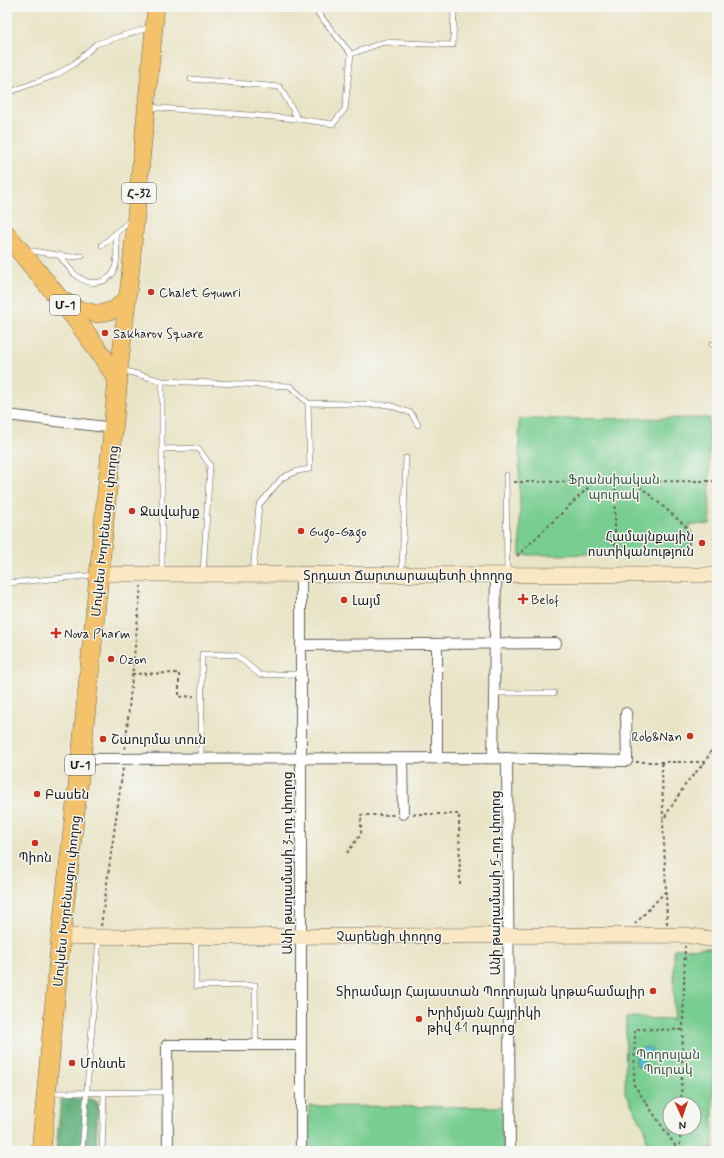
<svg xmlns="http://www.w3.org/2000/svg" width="724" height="1158" font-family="Mynerve,'Noto Sans Armenian',sans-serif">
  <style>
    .green { fill: #78cd91; stroke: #4a7456; fill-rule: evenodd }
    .forest { fill: #62b07b; stroke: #3f664c }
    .water { fill: #56c1d0; stroke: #396e76 }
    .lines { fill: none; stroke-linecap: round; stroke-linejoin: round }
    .lane-casing { stroke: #646258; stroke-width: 6 }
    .street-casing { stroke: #646258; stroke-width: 12 }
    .secondary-casing { stroke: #646258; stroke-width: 16 }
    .primary-casing { stroke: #646258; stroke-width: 18 }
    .highway-casing { stroke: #646258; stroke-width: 20 }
    .path { stroke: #646258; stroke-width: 2; stroke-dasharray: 3 3; stroke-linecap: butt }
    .lane { stroke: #fff; stroke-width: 5 }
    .street { stroke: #fff; stroke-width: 10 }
    .secondary { stroke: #fae7c3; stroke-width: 15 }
    .primary { stroke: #f3c26a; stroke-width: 17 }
    .highway { stroke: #f3c26a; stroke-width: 19 }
    .poi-dot { fill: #c8321e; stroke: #f6f6f2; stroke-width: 1.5 }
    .labels { text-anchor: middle; stroke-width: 3; stroke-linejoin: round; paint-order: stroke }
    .shield { fill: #f6f6f2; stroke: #5d5d5c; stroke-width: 1 }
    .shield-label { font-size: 12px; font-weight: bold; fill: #1c1c1c }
    .poi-label { font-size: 13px; fill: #1c1c1c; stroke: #f6f6f2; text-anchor: start }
    .park-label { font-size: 13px; fill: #3c5a45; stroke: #f6f6f2 }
    .street-label { font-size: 13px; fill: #1c1c1c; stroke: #f6f6f2 }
  </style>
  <rect width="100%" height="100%" fill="#f6f6f2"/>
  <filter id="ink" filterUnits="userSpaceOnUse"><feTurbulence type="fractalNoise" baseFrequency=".025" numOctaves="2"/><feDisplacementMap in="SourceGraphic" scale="8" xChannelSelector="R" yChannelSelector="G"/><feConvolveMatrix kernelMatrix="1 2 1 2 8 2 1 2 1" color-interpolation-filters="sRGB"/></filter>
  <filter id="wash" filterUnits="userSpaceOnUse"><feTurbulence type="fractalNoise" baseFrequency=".012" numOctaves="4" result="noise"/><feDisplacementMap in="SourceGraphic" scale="16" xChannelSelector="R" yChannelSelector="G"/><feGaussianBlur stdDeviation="0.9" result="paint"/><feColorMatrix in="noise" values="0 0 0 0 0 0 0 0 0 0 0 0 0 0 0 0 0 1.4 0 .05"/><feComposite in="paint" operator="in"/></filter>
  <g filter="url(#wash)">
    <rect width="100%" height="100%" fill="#e9e4c6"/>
    <g class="green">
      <path d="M709 418 710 524 689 525V554L520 555 519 419Z"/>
      <path d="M713 948V1151H647L645 1129 625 1093 626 1018 674 1019V949ZM670 1104H694V1128H670Z"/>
      <path d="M309 1106 503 1107V1151H309Z"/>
    </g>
    <path class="forest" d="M61 1099H92L98 1102 96 1151H56Z"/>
    <path class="water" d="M645 1047 652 1049V1057L649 1059 645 1056 642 1066 638 1067C633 1059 637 1051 645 1047Z"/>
  </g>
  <g filter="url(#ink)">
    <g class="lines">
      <defs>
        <g id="lane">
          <path d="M351 54 384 42 453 45 454 7"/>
          <path d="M191 79 280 87 298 119"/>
          <path d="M7 93 56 75 74 64 96 44 151 27"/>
          <path d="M148 107 298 119 333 124 345 109 351 54 318 13"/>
          <path d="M102 245 131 220"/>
          <path d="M26 250 71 257 82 256"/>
          <path d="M59 255C70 270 82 288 103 281 107 279 111 277 113 273 119 262 116 245 116 233"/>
          <path d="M712 344H717"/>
          <path d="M122 370 162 381 290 386 308 403 389 405 411 413 418 425"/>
          <path d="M162 449 198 448 210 465 203 573"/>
          <path d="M506 475 507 574"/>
          <path d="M402 572 406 458"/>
          <path d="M162 573V381"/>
          <path d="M253 573 259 505 282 478 297 471 310 469 308 403"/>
          <path d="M7 583 96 575"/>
          <path d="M493 693H554"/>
          <path d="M201 759 202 654 236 655 260 675 300 674"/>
          <path d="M196 939V986L255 985 256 1045"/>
          <path d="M50 1093 167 1092"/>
          <path d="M82 1151 99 938"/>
          <path d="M102 1151 104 1093"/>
        </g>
        <g id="street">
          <path d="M7 415 114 428"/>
          <path d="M301 575V1151"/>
          <path d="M437 644V758"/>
          <path d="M301 645 556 643"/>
          <path d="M493 758 496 574"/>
          <path d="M507 758 510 1151"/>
          <path d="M81 759 493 758 627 761 626 713"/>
          <path d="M402 759 403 814"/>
          <path d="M168 1151 167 1045H301"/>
        </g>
        <g id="secondary">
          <path d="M99 574 717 575"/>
          <path d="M61 936 99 937 685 935 717 940"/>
        </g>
        <g id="primary">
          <path d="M61 299 78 309 98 314 114 310 127 298"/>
          <path d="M118 379 130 277 156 7"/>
        </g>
        <path id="highway" d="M7 235 76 319 118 379 81 759 61 936 41 1151"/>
      </defs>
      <use href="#lane" class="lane-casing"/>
      <use href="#street" class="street-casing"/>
      <use href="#secondary" class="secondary-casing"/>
      <use href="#primary" class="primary-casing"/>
      <use href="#highway" class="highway-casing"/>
      <g class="path">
        <path d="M514 482 717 481"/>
        <path d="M615 482V555"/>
        <path d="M635 482 689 529V554"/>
        <path d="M517 556 593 483"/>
        <path d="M132 674 179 673V697L194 696"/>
        <path d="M125 749 141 586"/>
        <path d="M636 762H705"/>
        <path d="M662 763 663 818"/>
        <path d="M413 814H459L460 884"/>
        <path d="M347 853 361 834V815H394"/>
        <path d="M666 891 667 924"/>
        <path d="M635 924 666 891 663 820 687 782 705 762 715 744 717 732"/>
        <path d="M101 926 123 768"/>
        <path d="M681 1104 685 946"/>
        <path d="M679 1151 634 1085 635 1029 683 1030"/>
        <path d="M680 1151V1128"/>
      </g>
      <use href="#lane" class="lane"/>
      <use href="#street" class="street"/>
      <use href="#secondary" class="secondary"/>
      <use href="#primary" class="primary"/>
      <use href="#highway" class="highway"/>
    </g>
  </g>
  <g class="poi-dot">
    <circle cx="151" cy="292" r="4"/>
    <circle cx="105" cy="333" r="4"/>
    <circle cx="132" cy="511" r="4"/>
    <circle cx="301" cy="531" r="4"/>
    <circle cx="702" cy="543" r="4"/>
    <path d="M521 593h4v4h4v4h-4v4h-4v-4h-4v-4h4z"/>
    <circle cx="344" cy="600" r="4"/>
    <path d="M54 627h4v4h4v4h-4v4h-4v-4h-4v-4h4z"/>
    <circle cx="111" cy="659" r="4"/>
    <circle cx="690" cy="736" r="4"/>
    <circle cx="103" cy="739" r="4"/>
    <circle cx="37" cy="794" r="4"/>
    <circle cx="35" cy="843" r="4"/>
    <circle cx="653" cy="991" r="4"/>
    <circle cx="419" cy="1019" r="4"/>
    <circle cx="72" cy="1063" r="4"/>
  </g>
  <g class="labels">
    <g class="shield">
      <rect x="122" y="183" width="34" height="20" rx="3"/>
      <rect x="50" y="295" width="30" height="20" rx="3"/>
      <rect x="65" y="755" width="30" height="20" rx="3"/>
    </g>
    <g class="shield-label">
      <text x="139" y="197">Հ-32</text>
      <text x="65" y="309">Մ-1</text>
      <text x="80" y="769">Մ-1</text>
    </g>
    <g class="poi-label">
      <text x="159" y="297">Chalet Gyumri</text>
      <text x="113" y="338">Sakharov Square</text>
      <text x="140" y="516">Ջավախք</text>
      <text x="309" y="536">Gugo-Gago</text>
      <text x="694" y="541" text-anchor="end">Համայնքային<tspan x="694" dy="15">ոստիկանություն</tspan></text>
      <text x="531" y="604">Belof</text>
      <text x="352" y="605">Լայմ</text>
      <text x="64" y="638">Nova Pharm</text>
      <text x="119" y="664">Ozon</text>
      <text x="682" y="741" text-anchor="end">Rob&amp;Nan</text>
      <text x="111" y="744">Շաուրմա տուն</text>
      <text x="45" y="799">Բասեն</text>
      <text x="35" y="862" text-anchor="middle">Պիոն</text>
      <text x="645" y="996" text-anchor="end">Տիրամայր Հայաստան Պողոսյան կրթահամալիր</text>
      <text x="427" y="1017">Խրիմյան Հայրիկի<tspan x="427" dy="15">թիվ 41 դպրոց</tspan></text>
      <text x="80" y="1068">Մոնտե</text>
    </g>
    <g class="park-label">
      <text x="614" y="484">Ֆրանսիական<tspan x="614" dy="15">պուրակ</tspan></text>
      <text x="668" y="1059">Պողոսյան<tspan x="668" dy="15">Պուրակ</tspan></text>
    </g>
    <g class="street-label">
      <text transform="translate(104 531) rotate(-84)" y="5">Մովսես Խորենացու փողոց</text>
      <text x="408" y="580">Տրդատ Ճարտարապետի փողոց</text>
      <text transform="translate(287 863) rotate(-90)" y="5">Անի թաղամասի 3-րդ փողոց</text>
      <text transform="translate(495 883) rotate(-90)" y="5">Անի թաղամասի 5-րդ փողոց</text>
      <text transform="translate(66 901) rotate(-84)" y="5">Մովսես Խորենացու փողոց</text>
      <text x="389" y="941">Չարենցի փողոց</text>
    </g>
  </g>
  <rect width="724" height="1158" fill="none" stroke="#f6f6f2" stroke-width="24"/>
  <g transform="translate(682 1116) rotate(177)"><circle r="19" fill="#f6f6f2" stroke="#9f9f9c"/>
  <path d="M0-3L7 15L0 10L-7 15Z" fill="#c8321e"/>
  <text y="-6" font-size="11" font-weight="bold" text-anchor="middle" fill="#1c1c1c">N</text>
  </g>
</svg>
